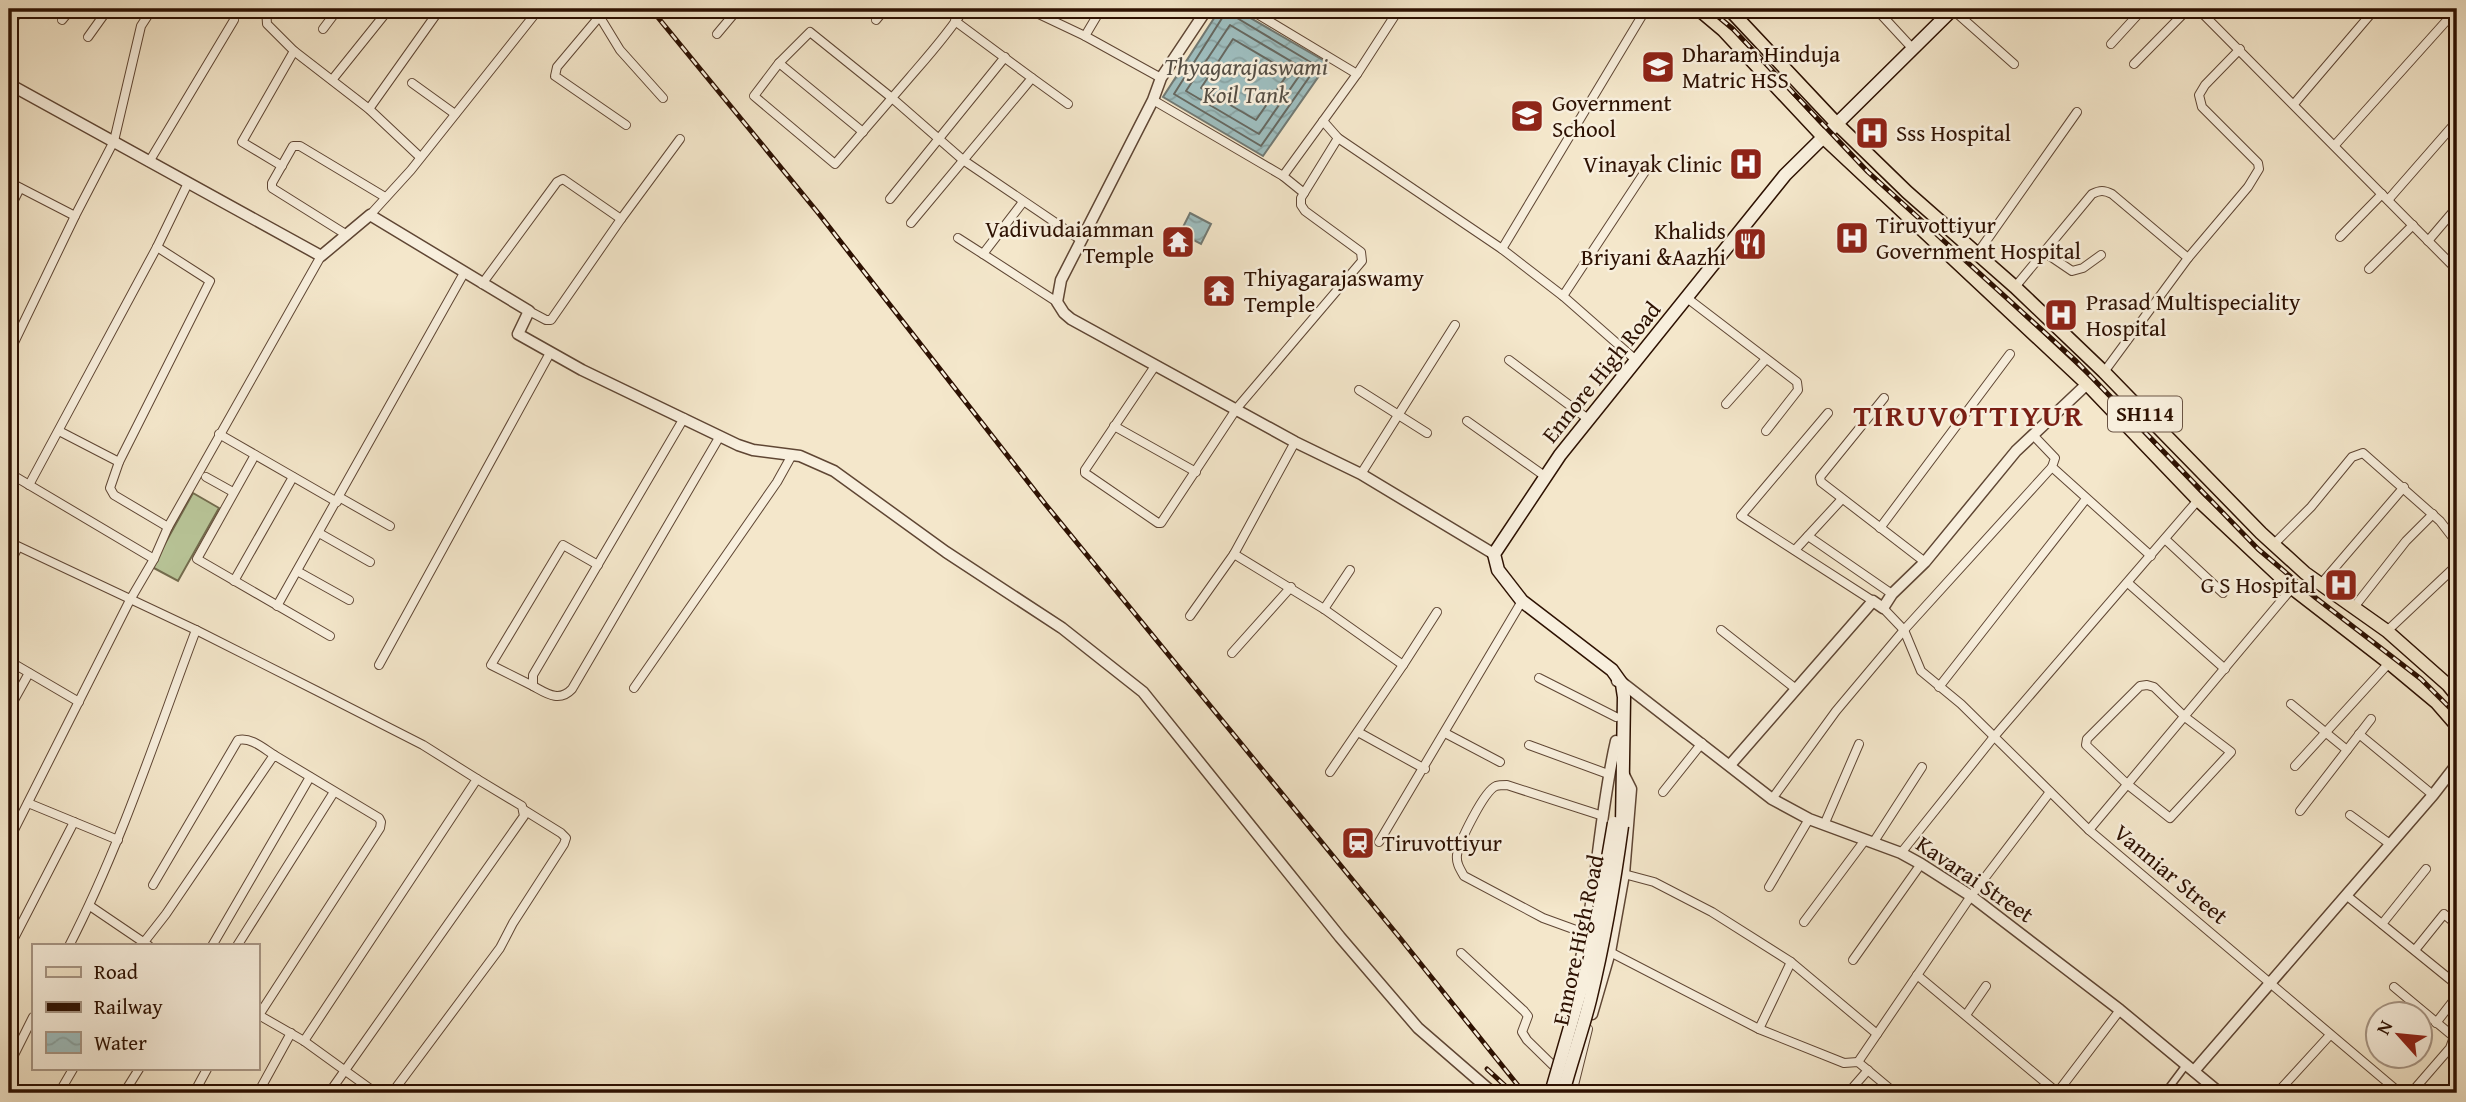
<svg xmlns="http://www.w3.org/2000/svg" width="2466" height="1102" font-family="'Gentium Book Plus',serif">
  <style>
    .green { fill: #b9c699; stroke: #736c4e; stroke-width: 2 }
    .water { fill: url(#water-waves); stroke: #717973; stroke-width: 2 }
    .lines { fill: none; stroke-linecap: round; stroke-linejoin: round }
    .shore { stroke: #666860; stroke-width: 2 }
    .pedestrian-casing { stroke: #5f4634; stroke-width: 9 }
    .minor-casing { stroke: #5f4634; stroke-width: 10 }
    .tertiary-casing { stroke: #5f4634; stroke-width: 13 }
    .secondary-casing { stroke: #2d1102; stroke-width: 15 }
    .primary-casing { stroke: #2d1102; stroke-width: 15 }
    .pedestrian { stroke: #f8efdd; stroke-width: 6 }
    .minor { stroke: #f8efdd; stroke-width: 8 }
    .tertiary { stroke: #f8efdd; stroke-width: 10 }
    .secondary { stroke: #f8efdd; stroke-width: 12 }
    .primary { stroke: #f4e7cb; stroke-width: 12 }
    .rail-casing { stroke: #2d1102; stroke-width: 5 }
    .rail { stroke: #f8efdd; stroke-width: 2.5; stroke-dasharray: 8; stroke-linecap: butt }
    .secondary-bridge-casing { stroke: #2d1102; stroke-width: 15; stroke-linecap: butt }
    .secondary-bridge { stroke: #f8efdd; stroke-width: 12 }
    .labels { text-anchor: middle; stroke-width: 5; stroke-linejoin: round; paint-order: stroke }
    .shield { fill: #f8efdd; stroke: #6a5444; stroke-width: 2 }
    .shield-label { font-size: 21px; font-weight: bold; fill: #2d1102 }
    .poi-label { font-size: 23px; fill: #2d1102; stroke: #f8efdd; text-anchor: start }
    .street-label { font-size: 23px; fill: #2d1102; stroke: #f8efdd }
    .water-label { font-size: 24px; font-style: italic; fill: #554e44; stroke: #f8efdd }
    .district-label { font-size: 30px; font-weight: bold; letter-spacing: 2px; fill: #7a1f14; stroke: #f8efdd }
  </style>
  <defs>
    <pattern id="water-waves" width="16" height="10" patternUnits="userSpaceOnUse" patternTransform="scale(1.75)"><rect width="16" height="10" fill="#9ebebf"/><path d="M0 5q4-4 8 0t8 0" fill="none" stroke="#88a2a2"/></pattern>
  </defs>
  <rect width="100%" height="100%" fill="#f4e7cb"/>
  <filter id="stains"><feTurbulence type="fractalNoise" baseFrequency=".00286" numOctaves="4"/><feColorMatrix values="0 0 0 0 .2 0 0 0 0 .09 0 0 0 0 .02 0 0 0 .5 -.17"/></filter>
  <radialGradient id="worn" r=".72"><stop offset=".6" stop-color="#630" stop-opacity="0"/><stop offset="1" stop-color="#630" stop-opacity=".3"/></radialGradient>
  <path class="green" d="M193 493 219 508 178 581 152 567Z"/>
  <g class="water">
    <path d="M1220 9H1235L1328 63 1263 156 1163 97Z"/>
    <path d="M1190 213 1211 224 1201 244 1180 233Z"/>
  </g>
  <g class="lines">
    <g class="shore">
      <path d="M1225 9 1224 15 1174 94 1261 146 1317 66 1237 18 1233 9"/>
      <path d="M1230 25 1304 69 1259 134 1186 91Z"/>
      <path d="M1233 39 1289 72 1256 120 1201 88Z"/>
    </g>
    <defs>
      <path id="pedestrian" d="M2165 1093 2186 1065"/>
      <g id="minor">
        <path d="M266 9 267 24 294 51 369 109 420 157"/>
        <path d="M595 9 620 50 663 98"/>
        <path d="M964 9C948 34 929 55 910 77 885 106 860 135 835 164L754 96 779 63 810 32 892 98 963 160 1081 240"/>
        <path d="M1028 9 1085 36 1161 78"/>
        <path d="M1249 9 1357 74"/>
        <path d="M1876 9 1913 49"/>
        <path d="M1952 9 2014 64"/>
        <path d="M2198 9 2457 270"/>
        <path d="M9 12 16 16"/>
        <path d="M599 17 557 67 555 76 626 125"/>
        <path d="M62 20 71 9"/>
        <path d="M876 20 885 9"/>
        <path d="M323 29 338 9"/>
        <path d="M717 34 738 9"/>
        <path d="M1085 36 1101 9"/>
        <path d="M88 37 108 9"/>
        <path d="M2111 44 2143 9"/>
        <path d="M779 63 863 132"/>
        <path d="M2134 64 2188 9"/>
        <path d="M1032 78 1068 104"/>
        <path d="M332 80 389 9"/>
        <path d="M412 83 455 114"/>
        <path d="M1153 100 1283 176 1323 121"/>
        <path d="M2294 104 2375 9"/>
        <path d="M369 109 440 9"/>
        <path d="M1338 138 1502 249 1563 296 1637 361"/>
        <path d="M2335 145 2457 9"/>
        <path d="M149 162 234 20"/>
        <path d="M282 166 242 142 294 51"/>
        <path d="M1283 176 1304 193"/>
        <path d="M9 182 75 216"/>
        <path d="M890 199 1005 57"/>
        <path d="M2388 200 2457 121"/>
        <path d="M1023 202 983 254 1057 302"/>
        <path d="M9 210 20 188"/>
        <path d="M370 215 411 170 539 9"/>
        <path d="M621 219 680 139"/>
        <path d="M911 223 1032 78 955 21"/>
        <path d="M347 235 272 188V183L293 146H300L385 197"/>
        <path d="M2340 237 2382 194"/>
        <path d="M958 238 983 254"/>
        <path d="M2428 241 2457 207"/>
        <path d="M157 247 210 281 119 462 110 488 114 495 168 527"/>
        <path d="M1502 249 1646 9"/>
        <path d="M2044 252 2072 271 2083 268 2101 255"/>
        <path d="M1977 254 2077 112"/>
        <path d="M2369 269 2413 225"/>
        <path d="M482 284 557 182 563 179 621 219 551 320H546L529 311"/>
        <path d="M2015 287 2092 194C2100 190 2104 190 2112 194L2188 258"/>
        <path d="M1563 296 1646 170"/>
        <path d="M1687 298 1797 382 1798 390 1766 431"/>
        <path d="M9 353 75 216 114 141 141 26 152 9"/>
        <path d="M1509 360 1588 419"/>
        <path d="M1155 366 1085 470V473L1158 523H1161L1237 408 1362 261 1361 252 1305 211 1301 205V198L1338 138 1323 121 1357 74 1399 9"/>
        <path d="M2104 372 2188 258 2248 187 2259 169 2258 163 2202 107 2199 95 2205 85 2240 49"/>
        <path d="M1359 390 1427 433"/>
        <path d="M1884 398 1820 477 1821 482 1925 562"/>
        <path d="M1726 404 1766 359"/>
        <path d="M1828 413 1741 516 1873 601"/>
        <path d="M684 418 533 675V686C546 693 559 703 572 689L720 436"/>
        <path d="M1467 421 1546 477"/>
        <path d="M1114 426 1196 472"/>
        <path d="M59 431 119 462"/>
        <path d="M219 434 337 502"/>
        <path d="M2033 435 2055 458 2052 467 2151 556"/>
        <path d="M1295 442 1234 554 1324 609 1403 665 1330 772"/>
        <path d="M255 455 197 559 330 636"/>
        <path d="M9 473 154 559"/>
        <path d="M1361 474 1455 325"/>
        <path d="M206 477 233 492"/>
        <path d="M29 485 157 247 188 183"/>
        <path d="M339 497 390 526"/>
        <path d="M1880 528 2010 354"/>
        <path d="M319 533 370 562"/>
        <path d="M1808 536 1892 594"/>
        <path d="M2165 539 2223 593"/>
        <path d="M9 542 196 630 317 691 423 745 477 779 304 1041"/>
        <path d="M2274 544 2311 507 2352 457 2363 453 2440 521 2457 543"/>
        <path d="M1795 550 1842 499"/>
        <path d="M9 565 18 547"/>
        <path d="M297 571 349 600"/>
        <path d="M234 581 293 477"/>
        <path d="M2128 583 2225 669"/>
        <path d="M2320 585 2404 487"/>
        <path d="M277 606 464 273"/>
        <path d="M2355 606 2406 541 2433 514"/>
        <path d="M1883 608 1904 630 1921 671 1961 704 2089 830 2400 1093"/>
        <path d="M1324 609 1350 570"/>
        <path d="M1190 616 1234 554"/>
        <path d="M1721 630 1796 689"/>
        <path d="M2387 631 2457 565"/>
        <path d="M1232 653 1291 587"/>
        <path d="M9 661 79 702"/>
        <path d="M379 665 550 353"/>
        <path d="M1403 665 1437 612"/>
        <path d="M1539 678 1616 717"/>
        <path d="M2147 685 2154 687 2185 717 2231 752 2170 818 2127 784 2086 745 2087 739 2140 686Z"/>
        <path d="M533 686 491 665 563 545 598 565"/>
        <path d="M1939 687 2086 499"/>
        <path d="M634 688 777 482 792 455"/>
        <path d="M2291 704 2347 750"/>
        <path d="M9 709 29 673"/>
        <path d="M1358 732 1425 769"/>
        <path d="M1445 733 1500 762"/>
        <path d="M2359 734 2433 795"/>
        <path d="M1529 745 1608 774"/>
        <path d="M2295 766 2389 663"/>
        <path d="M1663 792 1702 743"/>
        <path d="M1772 799 1836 711 1904 630 2052 467"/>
        <path d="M28 803 118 840"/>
        <path d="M2300 811 2371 719"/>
        <path d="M2350 815 2390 844"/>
        <path d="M1824 825 1859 744"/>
        <path d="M2089 830 2292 588"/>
        <path d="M9 840 130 600 154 559 168 527 321 256"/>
        <path d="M1379 842 1522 601"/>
        <path d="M1873 843 1922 767"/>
        <path d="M1901 853 1993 738 2198 500"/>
        <path d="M1624 874 1654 882 1712 912 1791 962 1877 1034"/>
        <path d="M153 885 238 740C251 737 263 748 274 755"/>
        <path d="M1769 887 1809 819"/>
        <path d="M2346 895 2457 985"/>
        <path d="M90 906 149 946"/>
        <path d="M1804 922 1865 840"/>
        <path d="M2382 924 2426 869"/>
        <path d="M1587 934 1543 918 1464 876C1460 869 1456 863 1457 855 1459 842 1484 791 1496 786 1499 785 1505 785 1507 785L1603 816"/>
        <path d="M69 946C121 845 156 736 196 630"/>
        <path d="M141 946 166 914 274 755 379 818 381 822 380 828 259 1015"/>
        <path d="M212 946 310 777"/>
        <path d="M237 946 334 792"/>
        <path d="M9 948 74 822"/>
        <path d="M2415 950 2444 914 2457 925"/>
        <path d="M1610 952 1759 1029 1844 1063 1858 1062 1895 1093"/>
        <path d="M1461 953 1524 1011 1528 1016 1522 1032 1527 1040 1573 1085"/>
        <path d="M1853 960 1921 864"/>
        <path d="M1917 975 2058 1093"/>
        <path d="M2394 987 2454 1037 2450 1048 2411 1093"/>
        <path d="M257 1014 304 1041 376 1093"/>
        <path d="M1966 1015 1986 986"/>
        <path d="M2436 1023 2457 996"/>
        <path d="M1759 1029 1791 962"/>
        <path d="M1858 1062 1971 896 2050 792"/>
        <path d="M9 1065 33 1017"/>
        <path d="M59 1093 73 1069"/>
        <path d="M124 1093 139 1069"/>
        <path d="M194 1093 207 1069"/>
        <path d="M258 1093 291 1033"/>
        <path d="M329 1093 524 816 522 806 477 779"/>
        <path d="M392 1093 500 948 513 923 564 844 566 838 561 833 524 810"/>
        <path d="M1572 1093 1588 1029"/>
        <path d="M1848 1093 1868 1070"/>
        <path d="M2057 1093 2120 1010"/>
        <path d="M2277 1093 2330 1035"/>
      </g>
      <g id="tertiary">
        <path d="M1207 9 1161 78 1153 100 1061 280 1057 302 1064 313 1071 319 1295 442 1361 474 1494 554"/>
        <path d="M9 84 321 256 370 215 529 311 518 334 582 370 738 445 753 450 800 456 834 471 946 552 1062 628 1143 692 1340 937 1418 1028 1493 1093"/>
        <path d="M1617 681H1620L1772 799 1809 819 1901 853 1921 864 1971 896 2120 1010 2220 1093"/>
        <path d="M1730 765 1873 601 1883 608 1892 594 1925 562 2016 451 2087 384"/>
        <path d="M1578 1012 1571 1008 1569 1002C1597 917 1596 827 1616 741"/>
        <path d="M1592 1014 1610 952 1624 874 1631 789 1623 773"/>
        <path d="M2194 1071 2433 795 2457 764"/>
      </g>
      <path id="secondary" d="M1622 826 1624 697 1622 684 1612 670 1522 601 1498 570 1494 554 1560 455 1785 175 1953 9"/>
      <g id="primary">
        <path d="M1698 9 1723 30 1824 138 2087 384 2198 500 2292 588 2389 663 2437 703 2457 726"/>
        <path d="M1729 9 1838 125 1907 192 2015 287 2104 372 2261 533 2305 573 2387 631 2448 685 2457 696"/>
      </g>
    </defs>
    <use href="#pedestrian" class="pedestrian-casing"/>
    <use href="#minor" class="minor-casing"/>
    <use href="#tertiary" class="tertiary-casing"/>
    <use href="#secondary" class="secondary-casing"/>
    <use href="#primary" class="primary-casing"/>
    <use href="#pedestrian" class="pedestrian"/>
    <use href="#minor" class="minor"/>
    <use href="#tertiary" class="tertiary"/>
    <use href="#secondary" class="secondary"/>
    <use href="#primary" class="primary"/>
    <defs>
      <g id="rail">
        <path d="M651 9 819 214 1046 505 1400 938 1524 1093"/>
        <path d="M1709 9 1733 29 1868 172 2075 360 2258 549 2316 598 2421 679 2457 715"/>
        <path d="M1487 1069 1513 1093"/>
      </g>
    </defs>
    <use href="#rail" class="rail-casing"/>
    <use href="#rail" class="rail"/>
    <defs>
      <g id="secondary-bridge">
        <path d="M1551 1093 1592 951 1614 823"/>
        <path d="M1563 1093C1571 1062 1582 1032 1590 1000 1604 942 1614 885 1622 826"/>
      </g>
    </defs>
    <use href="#secondary-bridge" class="secondary-bridge-casing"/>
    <use href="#secondary-bridge" class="secondary-bridge"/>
  </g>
  <defs>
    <symbol id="school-square" viewBox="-11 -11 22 22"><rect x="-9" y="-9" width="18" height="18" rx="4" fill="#8f2418" stroke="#f8efdd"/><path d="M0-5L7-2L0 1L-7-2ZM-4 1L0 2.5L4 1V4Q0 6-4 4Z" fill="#fff"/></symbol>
    <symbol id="hospital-square" viewBox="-11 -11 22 22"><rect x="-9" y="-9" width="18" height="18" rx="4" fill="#8f2418" stroke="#f8efdd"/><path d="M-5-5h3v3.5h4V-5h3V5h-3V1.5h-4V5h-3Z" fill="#fff"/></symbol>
    <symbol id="temple-square" viewBox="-11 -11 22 22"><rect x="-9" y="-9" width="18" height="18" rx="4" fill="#8f2418" stroke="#f8efdd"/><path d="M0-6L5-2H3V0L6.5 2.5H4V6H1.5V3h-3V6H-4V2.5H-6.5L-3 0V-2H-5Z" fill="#fff"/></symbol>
    <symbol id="restaurant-square" viewBox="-11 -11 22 22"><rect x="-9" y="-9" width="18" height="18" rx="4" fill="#8f2418" stroke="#f8efdd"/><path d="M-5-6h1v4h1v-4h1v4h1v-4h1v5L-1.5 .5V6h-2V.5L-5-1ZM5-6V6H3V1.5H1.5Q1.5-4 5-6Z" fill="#fff"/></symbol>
    <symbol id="station-square" viewBox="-11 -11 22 22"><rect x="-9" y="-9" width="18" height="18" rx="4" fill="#8f2418" stroke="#f8efdd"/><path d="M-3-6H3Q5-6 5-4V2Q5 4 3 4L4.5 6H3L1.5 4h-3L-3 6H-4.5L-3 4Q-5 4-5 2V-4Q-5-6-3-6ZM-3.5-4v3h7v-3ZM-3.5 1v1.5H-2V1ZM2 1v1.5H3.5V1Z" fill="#fff"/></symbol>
  </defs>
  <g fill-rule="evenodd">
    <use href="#school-square" x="1639" y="48" width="38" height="38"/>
    <use href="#school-square" x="1508" y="97" width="38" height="38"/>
    <use href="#hospital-square" x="1853" y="114" width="38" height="38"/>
    <use href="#hospital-square" x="1727" y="145" width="38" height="38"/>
    <use href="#hospital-square" x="1833" y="219" width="38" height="38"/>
    <use href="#temple-square" x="1159" y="223" width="38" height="38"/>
    <use href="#restaurant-square" x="1731" y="225" width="38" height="38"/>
    <use href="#temple-square" x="1200" y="272" width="38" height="38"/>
    <use href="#hospital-square" x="2042" y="296" width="38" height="38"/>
    <use href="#hospital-square" x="2322" y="566" width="38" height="38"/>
    <use href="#station-square" x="1339" y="824" width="38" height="38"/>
  </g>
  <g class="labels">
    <rect class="shield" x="2108" y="396.5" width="74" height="35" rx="5"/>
    <g class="shield-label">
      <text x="2145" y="421">SH114</text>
    </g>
    <g class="poi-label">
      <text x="1682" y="62">Dharam Hinduja<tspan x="1682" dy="26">Matric HSS</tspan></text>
      <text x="1552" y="111">Government<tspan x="1552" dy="26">School</tspan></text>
      <text x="1896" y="141">Sss Hospital</text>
      <text x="1722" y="172" text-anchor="end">Vinayak Clinic</text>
      <text x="1876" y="233">Tiruvottiyur<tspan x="1876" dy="26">Government Hospital</tspan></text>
      <text x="1154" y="237" text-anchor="end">Vadivudaiamman<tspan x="1154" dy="26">Temple</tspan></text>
      <text x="1726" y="239" text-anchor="end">Khalids<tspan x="1726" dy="26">Briyani &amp;Aazhi</tspan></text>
      <text x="1244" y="286">Thiyagarajaswamy<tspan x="1244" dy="26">Temple</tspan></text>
      <text x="2086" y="310">Prasad Multispeciality<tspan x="2086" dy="26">Hospital</tspan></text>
      <text x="2316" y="593" text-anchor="end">G S Hospital</text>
      <text x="1382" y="851">Tiruvottiyur</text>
    </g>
    <g class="street-label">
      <text transform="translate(1601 372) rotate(-51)" y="8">Ennore High Road</text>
      <text transform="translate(2171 874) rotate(40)" y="8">Vanniar Street</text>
      <text transform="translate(1975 879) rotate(34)" y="8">Kavarai Street</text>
      <text transform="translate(1578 940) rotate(-78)" y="8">Ennore High Road</text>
    </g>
    <g class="water-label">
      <text x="1246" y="75">Thyagarajaswami<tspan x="1246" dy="28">Koil Tank</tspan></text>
    </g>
    <g class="district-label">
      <text x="1969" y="426">TIRUVOTTIYUR</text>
    </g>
  </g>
  <rect width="2466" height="1102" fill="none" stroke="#f4e7cb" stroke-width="35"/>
  <rect x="10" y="10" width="2445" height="1081" fill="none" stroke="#2d1102" stroke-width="3.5"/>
  <rect x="18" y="18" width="2431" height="1067" fill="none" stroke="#2d1102" stroke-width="2"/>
  <rect x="32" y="944" width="228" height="126" fill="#f8efdd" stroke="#a79685" stroke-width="2"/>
  <rect x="46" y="967" width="35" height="10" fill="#f4e7cb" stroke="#a79685" stroke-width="2"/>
  <text x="94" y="979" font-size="21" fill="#2d1102">Road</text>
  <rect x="46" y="1002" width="35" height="10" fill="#2d1102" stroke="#a79685" stroke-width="2"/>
  <text x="94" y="1014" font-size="21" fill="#2d1102">Railway</text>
  <rect x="46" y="1032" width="35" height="21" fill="url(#water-waves)" stroke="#a79685" stroke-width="2"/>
  <text x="94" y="1050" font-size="21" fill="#2d1102">Water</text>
  <g transform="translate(2399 1035) rotate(297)"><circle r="33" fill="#f8efdd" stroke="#a79685" stroke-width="2"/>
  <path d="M0-5L12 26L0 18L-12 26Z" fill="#8f2418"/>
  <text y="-10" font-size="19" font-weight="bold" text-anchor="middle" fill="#2d1102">N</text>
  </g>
  <rect width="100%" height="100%" filter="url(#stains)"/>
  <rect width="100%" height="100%" fill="url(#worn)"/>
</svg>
